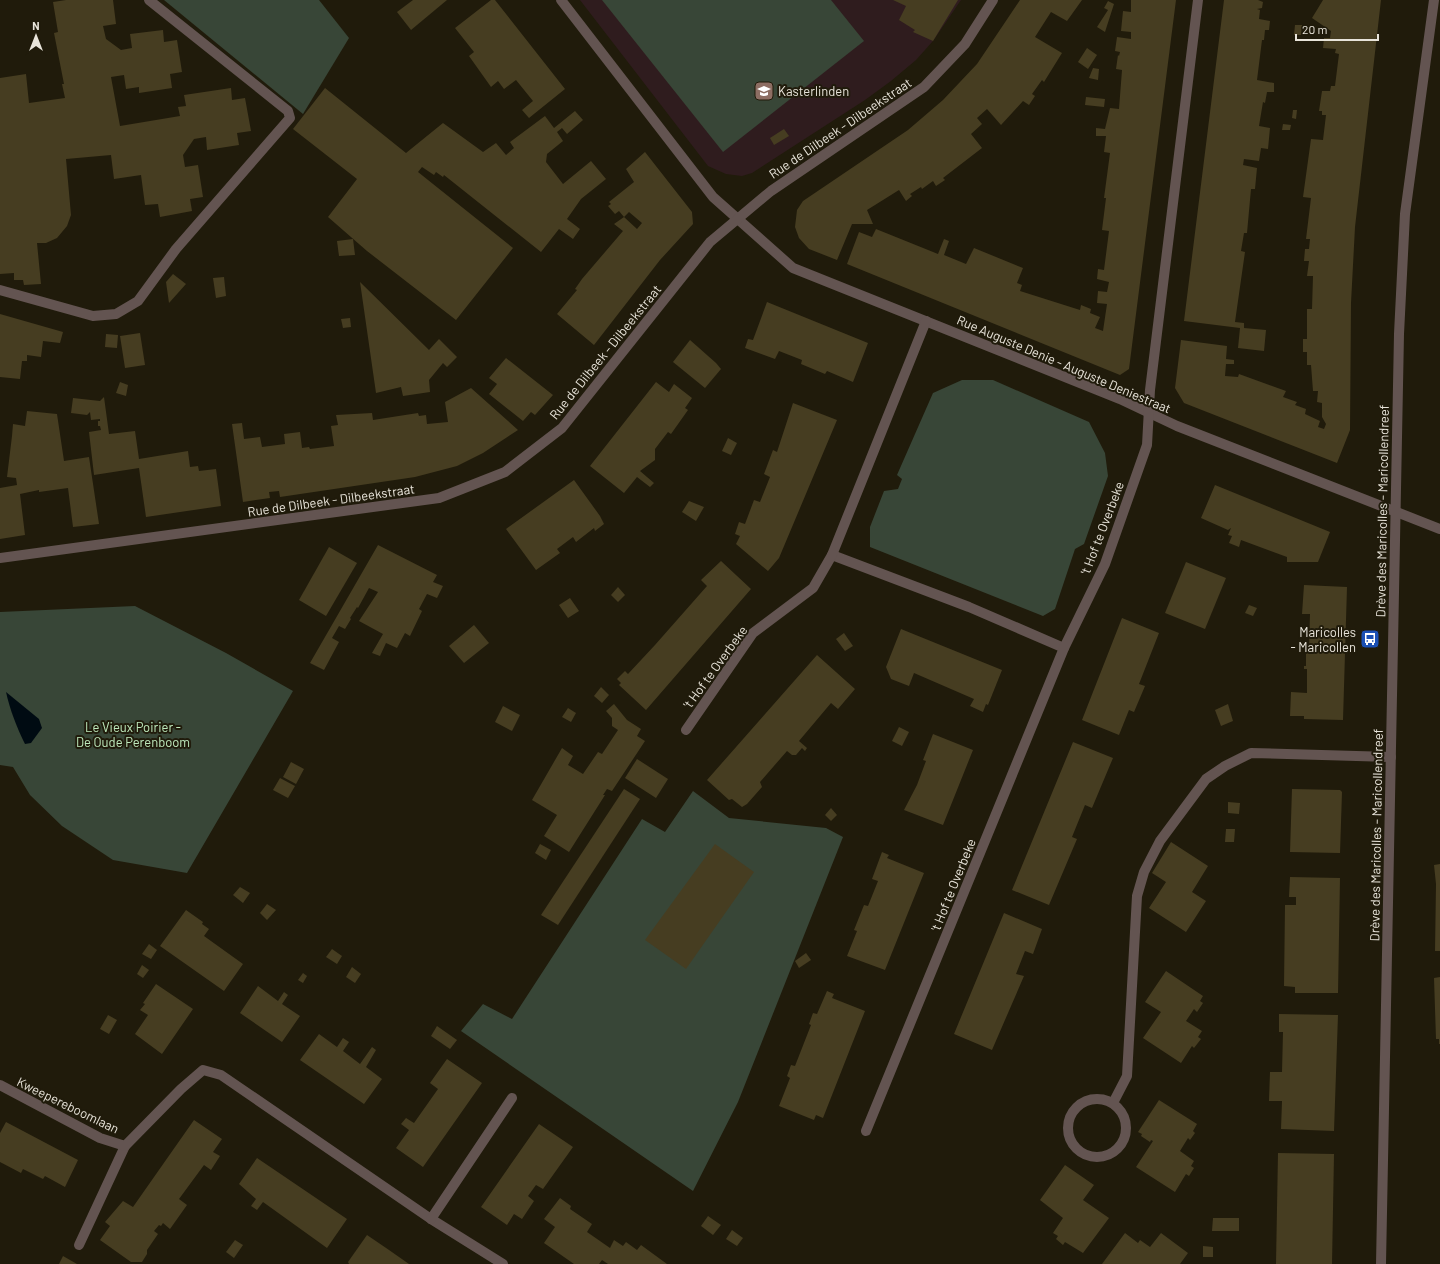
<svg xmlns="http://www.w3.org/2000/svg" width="1440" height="1264" font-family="Barlow,sans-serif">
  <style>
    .commercial { fill: #2f1c1e }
    .green { fill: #384637 }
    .water { fill: #000b12 }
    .building { fill: #463d21 }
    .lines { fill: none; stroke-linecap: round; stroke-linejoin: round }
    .lane { stroke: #635451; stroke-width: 10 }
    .street { stroke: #635451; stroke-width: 10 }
    .labels { text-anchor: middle; stroke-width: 4; stroke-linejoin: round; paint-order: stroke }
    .poi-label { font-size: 13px; fill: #e8e4da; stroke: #201b0b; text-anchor: start }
    .street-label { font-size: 13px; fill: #e8e4da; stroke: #201b0b }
    .park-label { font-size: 13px; fill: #bee9bc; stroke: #201b0b }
  </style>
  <rect width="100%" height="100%" fill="#201b0b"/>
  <path class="commercial" d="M580 0H961L933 41 916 60 891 81 865 100 752 173 742 176 726 174 708 166Z"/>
  <g class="green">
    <path d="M164 0H319L349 38 303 114Z"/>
    <path d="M602 0H831L864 41 723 152Z"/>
    <path d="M962 380H993L1089 422 1105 453 1108 476 1084 544 1075 549 1055 609 1043 616 870 547V527L884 491 898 489 902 479 897 475 933 393Z"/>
    <path d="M135 606 226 653 293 691 187 873 113 860 62 826 30 795 13 767 0 765V612Z"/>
    <path d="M693 791 729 818 826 828 843 837 738 1102 693 1191 461 1031 483 1004 512 1019 642 819 665 832Z"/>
  </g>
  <path class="water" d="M6 692 39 719 42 728 31 743 25 744C17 728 10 710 6 692Z"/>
  <g class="building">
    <path d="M66 0H113L116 24 103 26 106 39 121 50 132 48 130 34 163 30 164 42 177 40 182 72 170 74 172 88 139 93V87L126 89 124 75 111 77 120 126 180 116 178 107 186 106 184 95 231 88 232 100 245 98 251 131 237 133 239 145 207 150 206 137 194 139 183 155 185 167 198 165 203 197 190 199 192 211 160 217 158 204 145 205 141 175 114 179 111 155 66 159 71 215 67 226 57 238 46 243H37L41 284 24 285 23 280H14V273L0 274V78L26 74 29 103 65 98 62 84H64L54 33 58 32 53 2Z"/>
    <path d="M413 0H447L411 30 397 12Z"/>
    <path d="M491 0H495L565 89 529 118 522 110 533 101 516 80 504 89 498 81 491 87 469 56 474 52 455 28Z"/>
    <path d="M893 0H958L933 41 913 32 915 30 899 20 906 6Z"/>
    <path d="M1020 0H1082L1067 21 1051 12 1035 37 1062 53 1044 82 1042 80 1032 94 1035 96 1029 105 1023 101 1001 125 987 109 977 118 982 124 971 134 982 148 943 178 945 180 936 186 933 181 922 189 921 187 910 194 912 196 906 201 899 190 867 210 873 224H852L837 260 809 249 799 238 795 227 797 210 803 201 908 130 943 100 977 64Z"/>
    <path d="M1131 0H1176L1129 369 1120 375 847 264 859 232 872 237 876 229 938 254 944 239 949 241 944 255 966 264 974 248 1023 268 1017 283 1022 285 1020 291 1080 310 1081 305 1091 309 1090 313 1100 317 1095 328 1103 331 1107 304 1097 303 1098 291 1107 292 1109 282 1097 279 1098 269 1104 270 1109 231 1102 230 1106 198H1104L1110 153 1104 152 1106 136H1096V128L1105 129 1110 108 1119 109 1122 70 1116 69 1118 55 1119 56 1120 52 1115 51 1117 37 1131 39V32L1121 31 1123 11 1131 12Z"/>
    <path d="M1224 0H1258L1263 2 1262 8 1257 9 1260 10 1259 19 1270 21 1269 30H1265L1264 40H1262L1257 80 1274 83V92H1267L1265 103 1263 102 1259 126 1270 128 1268 149 1261 148 1259 161 1244 159 1243 165 1257 168 1255 189H1251L1247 233H1244L1241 251 1245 252 1235 322 1244 323V328L1266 330 1264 351 1238 348 1240 328 1184 321Z"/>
    <path d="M1323 0H1381L1355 227 1351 303 1350 430 1337 463 1184 403 1175 388 1181 340 1227 346 1226 359 1234 360V364H1226L1225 376 1238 377 1239 374 1286 391 1283 397 1297 402 1295 405 1306 409 1305 414 1320 421 1318 427 1324 429 1326 424 1322 417V403L1317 402 1318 391H1313L1311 365H1307V352H1303V339H1307V309H1312L1313 276H1307L1309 261H1304L1305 249H1309L1310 239H1306L1311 198 1303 197 1311 139 1323 140 1326 115H1322V111H1319L1322 91H1330L1331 86H1335L1339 54 1335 53 1336 49 1323 48 1324 38H1330L1331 31 1312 18Z"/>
    <path d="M1108 1 1114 4 1105 32 1097 27 1108 10 1104 8Z"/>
    <path d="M1295 25H1302L1301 35H1294Z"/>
    <path d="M1087 48 1097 55 1088 69 1078 62Z"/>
    <path d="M1093 68 1099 69 1098 80 1089 78Z"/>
    <path d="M325 88 406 153 443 123 483 152 496 143 506 155 514 148 510 142 545 116 554 128 575 111 583 120 567 134 562 128 557 132 563 141 547 154 546 162 563 184 591 161 606 179 581 199 567 219 580 229 573 239 559 229 541 252 444 175 443 177 436 172 434 175 422 167 418 172 513 248 456 320 367 251 328 217 357 179 293 129Z"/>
    <path d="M1086 97 1105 99 1104 107 1085 105Z"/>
    <path d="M1293 110H1297L1296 119 1292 118Z"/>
    <path d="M1283 124 1291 125 1290 130H1282Z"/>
    <path d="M784 129 789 136 774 145 770 138Z"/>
    <path d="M645 152 692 212 693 224 660 260 594 345 557 314 577 290 575 289 582 279 623 231 614 224 624 217 637 229 642 223 629 212 624 217 619 211 615 214 608 206 611 204 609 202 634 182 626 169Z"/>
    <path d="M353 239 355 255 339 256 337 241Z"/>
    <path d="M173 274 186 284 169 303 166 282Z"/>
    <path d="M224 277 226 296 216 298 213 278Z"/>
    <path d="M360 282 429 350 439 339 457 357 447 367 443 363 429 380 430 392 403 396 401 387 376 393Z"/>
    <path d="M767 302 868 343 853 382 827 371 825 374 801 364 802 360 779 351 775 359 745 348 748 339 753 340Z"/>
    <path d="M0 314 63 332 60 343 43 341 41 357 27 355V361H22L20 379 0 377Z"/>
    <path d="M350 318 351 327 343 328 341 319Z"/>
    <path d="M140 333 145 365 125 368 120 336Z"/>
    <path d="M106 334 118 335 117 348 105 347Z"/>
    <path d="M690 340 716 363 721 369 705 388 673 362Z"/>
    <path d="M506 358 553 395 535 415 531 412 523 421 489 394 497 384 489 378Z"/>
    <path d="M120 382 128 385 126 396 116 393Z"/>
    <path d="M656 382 669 392 674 384 692 398 685 408 688 410 671 434 668 432 655 449V460L640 471 654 483 650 487 637 477 624 493 590 466Z"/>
    <path d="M471 388 518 430 483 453 457 466 415 477 280 497 279 491 269 492 270 498 243 502 232 424 242 423 244 439 260 437 262 447 285 444 284 434 300 432 302 448 309 447 310 449 334 446 331 426 338 425 336 415 372 413 373 420 418 413 419 416 426 415 427 424 448 422 445 402Z"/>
    <path d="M104 397 109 434 135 431 139 459 188 451 190 467 198 466 199 471 216 469 221 506 146 517 139 468 94 475 89 432 101 430 100 426H98V421H100V419L91 420 90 412 87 415 71 413 73 398 100 401Z"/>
    <path d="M793 403 837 420 779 558 768 571 736 544 740 536 735 534 739 522 745 524 754 500 760 502 770 477 764 474 773 450 777 452Z"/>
    <path d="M27 411 57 414 64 461 89 457 99 524 73 527 68 488 39 492V490L20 494 25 535 0 539V488L17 485 16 478 7 477 12 436 13 424 25 426Z"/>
    <path d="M728 438 737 443 731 455 722 451Z"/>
    <path d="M574 480 600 516 604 524 595 531 594 528 576 542 573 537 557 549 560 553 536 570 506 529Z"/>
    <path d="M1215 485 1330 532 1318 562H1287V557L1241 540 1239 547 1229 543 1232 536 1228 535 1231 528 1228 530 1201 518Z"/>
    <path d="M689 501 704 507 696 521 682 512Z"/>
    <path d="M378 545 437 575 433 582 443 586 437 598 427 594 419 609 422 611 410 636 405 633 397 648 386 643 380 656 372 653 383 634 359 621 378 592 369 588 358 608 357 607 350 618 351 619 345 629 339 626 332 638 339 642 324 670 310 663Z"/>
    <path d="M329 547 357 563 326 616 299 600Z"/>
    <path d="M721 561 751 589 646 710 619 685 621 683 617 679 625 671 628 674 655 645 707 586 701 580Z"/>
    <path d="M1186 562 1226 578 1205 629 1165 613Z"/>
    <path d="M1304 585 1347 587 1343 720 1304 719V716H1290L1291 692 1307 693V669H1304V666H1306V649H1309L1310 614H1302Z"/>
    <path d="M618 587 625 595 618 602 611 595Z"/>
    <path d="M570 598 579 611 568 618 559 605Z"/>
    <path d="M1249 605 1257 608 1253 616 1245 613Z"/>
    <path d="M1122 618 1159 633 1139 684 1145 686 1134 712 1129 710 1119 735 1082 720Z"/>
    <path d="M474 625 489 643 464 663 449 646Z"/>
    <path d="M901 629 1002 670 988 705 986 704 983 712 970 706 974 699 914 673 909 686 891 679 886 667Z"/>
    <path d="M844 633 853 646 845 651 836 639Z"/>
    <path d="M817 655 855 689 838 709 831 703 799 741 807 748 805 751 802 748 796 755H792L787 751 760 782 762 787 747 804 742 807 732 799 729 800 707 780Z"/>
    <path d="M601 687 609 695 602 703 594 696Z"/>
    <path d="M614 704 627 720 641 729 637 736 645 741 612 791 607 789 603 795H605L569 852 544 836 557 815 532 800 562 748 573 756 568 765 583 774 598 752 602 754 618 730 612 726V718L606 711Z"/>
    <path d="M1228 704 1233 721 1221 726 1215 710Z"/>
    <path d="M503 706 520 715 512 731 495 722Z"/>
    <path d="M568 708 576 713 571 722 562 717Z"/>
    <path d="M899 727 909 732 902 746 892 741Z"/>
    <path d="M933 734 973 750 943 825 904 810 917 785 926 761 923 760Z"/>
    <path d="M1073 742 1113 758 1092 808 1085 805 1072 837 1077 839 1049 905 1012 890Z"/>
    <path d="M637 759 668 779 656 798 625 778Z"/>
    <path d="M291 762 304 769 296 784 283 777Z"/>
    <path d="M280 778 295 786 288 798 273 790Z"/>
    <path d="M624 789 640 799 558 925 541 915Z"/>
    <path d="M1292 789 1340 790 1342 792 1340 853 1290 852Z"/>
    <path d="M1228 802 1240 803 1239 814 1228 813Z"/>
    <path d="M831 808 837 815 831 821 825 815Z"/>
    <path d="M1226 829H1235L1234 842H1225Z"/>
    <path d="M1171 842 1208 866 1192 892 1206 901 1186 932 1149 908 1166 882 1152 873Z"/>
    <path d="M540 844 551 850 546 860 535 853Z"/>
    <path d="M715 844 754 872 686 969 645 940Z"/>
    <path d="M882 852 889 855 887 858 924 873 885 970 847 956 857 931 854 930 864 905 868 906 878 881 872 879Z"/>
    <path d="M1440 864V951H1435L1436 884 1434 865Z"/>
    <path d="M1290 877 1340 878 1338 993H1295V987L1284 986 1285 905H1296V897H1289Z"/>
    <path d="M240 887 250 893 243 903 233 895Z"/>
    <path d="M267 904 276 910 267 920 260 913Z"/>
    <path d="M186 910 203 922 202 924 209 929 204 936 243 964 224 991 160 946Z"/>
    <path d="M1004 913 1042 929 1033 954 1025 951 1016 974 1024 976 992 1050 954 1034Z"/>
    <path d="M149 944 157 950 151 959 142 954Z"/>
    <path d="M332 949 342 956 337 964 326 957Z"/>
    <path d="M806 953 811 960 799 968 795 961Z"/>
    <path d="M142 965 149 970 143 978 137 974Z"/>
    <path d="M352 967 361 974 355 983 346 977Z"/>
    <path d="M1166 971 1203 996 1200 1001 1203 1003 1197 1012 1194 1009 1186 1021 1202 1031 1198 1037 1201 1039 1194 1048 1192 1046 1181 1063 1143 1038 1161 1012 1145 1002Z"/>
    <path d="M303 973 307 976 303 983 298 980Z"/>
    <path d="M1440 977V1044H1439V1039H1436L1434 978Z"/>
    <path d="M156 984 193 1009 162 1054 135 1034 148 1015 140 1010 145 1004 143 1003Z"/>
    <path d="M258 986 278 1001 284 992 288 995 282 1004 300 1016 282 1042 240 1013Z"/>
    <path d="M827 991 834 994 832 998 865 1011 823 1118 816 1115 814 1120 779 1106 790 1078 787 1076 791 1065 795 1066 811 1025 809 1024 813 1013 817 1014Z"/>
    <path d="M1279 1014 1338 1015 1334 1131 1281 1129 1282 1101H1269L1270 1072H1282L1283 1032H1279Z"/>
    <path d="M108 1015 117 1020 109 1034 100 1029Z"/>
    <path d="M437 1026 457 1040 450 1049 431 1036Z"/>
    <path d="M319 1034 337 1047 343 1038 349 1042 343 1051 360 1064 372 1047 376 1050 366 1067 382 1079 364 1104 300 1060Z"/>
    <path d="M447 1059 482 1083 423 1167 396 1148 409 1130 401 1124 406 1118 414 1123 438 1089 430 1083Z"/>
    <path d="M1159 1100 1197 1124 1193 1131 1195 1133 1190 1140 1188 1138 1180 1151 1194 1161 1191 1166 1194 1168 1189 1176 1186 1174 1175 1192 1136 1167 1153 1141 1151 1140 1150 1142 1141 1136 1142 1134 1138 1132Z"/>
    <path d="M194 1120 222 1139 213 1152 220 1156 211 1170 204 1165 179 1199 187 1205 170 1229 163 1223 161 1226 159 1225 154 1231 158 1234 147 1250V1254L142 1262H131L100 1240 110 1226 105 1222 123 1201 133 1207Z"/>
    <path d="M6 1122 78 1160 65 1187 45 1176 43 1179 23 1169 21 1173 0 1162V1133Z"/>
    <path d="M539 1124 573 1147 543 1189 536 1185 528 1196 534 1201 522 1219 514 1214 507 1225 481 1207Z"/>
    <path d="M1278 1153 1334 1154 1332 1264H1276Z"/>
    <path d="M257 1158 347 1219 327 1248 263 1202 257 1210 251 1206 256 1199 239 1184Z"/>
    <path d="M1065 1165 1094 1185 1083 1200 1109 1218 1083 1253 1065 1242 1063 1245 1056 1239 1058 1236 1053 1233 1063 1218 1040 1200Z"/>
    <path d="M560 1198 571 1206 570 1209 592 1224 587 1232 610 1248 614 1240 623 1246 626 1242 637 1250 641 1245 667 1264H608L602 1260 599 1264H574L544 1243 555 1227 544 1219Z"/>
    <path d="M708 1216 721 1225 713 1235 701 1226Z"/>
    <path d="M1213 1218H1239V1231H1212Z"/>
    <path d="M732 1230 743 1238 737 1246 726 1239Z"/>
    <path d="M1125 1233 1138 1243 1140 1240 1150 1247 1161 1233 1188 1253 1180 1264H1102Z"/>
    <path d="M367 1235 389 1250 409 1264H349L348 1262Z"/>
    <path d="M235 1240 243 1245 234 1258 226 1252Z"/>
    <path d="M1203 1246 1213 1247V1257H1203Z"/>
    <path d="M63 1256 77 1264H59Z"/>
  </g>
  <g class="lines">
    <g class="lane">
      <path d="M0 290 93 316 116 314 138 301 176 249 290 118 288 111 149 0"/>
      <path d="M79 1245 125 1146"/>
    </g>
    <g class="street">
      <path d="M561 0 713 197 793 268 1120 399 1177 426 1440 529"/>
      <path d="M832 555 969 607 1064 648"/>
      <path d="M0 558 439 498 505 472 562 428 710 242 771 191 924 87 965 44 993 0"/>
      <path d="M686 730 753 633 813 588 832 555 926 321"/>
      <path d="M0 1085 100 1138 125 1146 181 1089 203 1070 221 1075 431 1219 503 1264"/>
      <circle cx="1097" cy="1128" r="29"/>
      <path d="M1113 1103 1127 1076 1137 896 1144 872 1160 841 1206 779 1225 766 1251 753 1391 757"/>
      <path d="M866 1131 1064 648 1105 564 1147 445 1150 390 1198 0"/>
      <path d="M431 1219 512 1098"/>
      <path d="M1381 1264 1399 334 1405 214 1434 0"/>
    </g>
  </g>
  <defs>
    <symbol id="school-square" viewBox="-11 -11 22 22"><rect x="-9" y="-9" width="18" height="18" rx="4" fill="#8d6e63" stroke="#201b0b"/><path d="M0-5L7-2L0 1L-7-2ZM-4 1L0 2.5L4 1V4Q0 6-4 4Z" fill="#fff"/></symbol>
    <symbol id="bus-square" viewBox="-11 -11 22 22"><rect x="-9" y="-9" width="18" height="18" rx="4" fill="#1a4fb4" stroke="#201b0b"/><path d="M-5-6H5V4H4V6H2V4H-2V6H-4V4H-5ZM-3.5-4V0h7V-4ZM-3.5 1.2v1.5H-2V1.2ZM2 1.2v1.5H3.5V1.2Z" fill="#fff"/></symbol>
  </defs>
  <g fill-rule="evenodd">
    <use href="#school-square" x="753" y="80" width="22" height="22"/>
    <use href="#bus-square" x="1359" y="628" width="22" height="22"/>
  </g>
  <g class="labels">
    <g class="poi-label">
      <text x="778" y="96">Kasterlinden</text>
      <text x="1356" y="637" text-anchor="end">Maricolles<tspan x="1356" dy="15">- Maricollen</tspan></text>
    </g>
    <g class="street-label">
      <text transform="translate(840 128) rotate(-34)" y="5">Rue de Dilbeek - Dilbeekstraat</text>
      <text transform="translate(605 352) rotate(-51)" y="5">Rue de Dilbeek - Dilbeekstraat</text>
      <text transform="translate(1064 364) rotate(23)" y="5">Rue Auguste Denie - Auguste Deniestraat</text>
      <text transform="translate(331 500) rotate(-8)" y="5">Rue de Dilbeek - Dilbeekstraat</text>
      <text transform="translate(1382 511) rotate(-89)" y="5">Drève des Maricolles - Maricollendreef</text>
      <text transform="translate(1102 528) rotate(-69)" y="5">'t Hof te Overbeke</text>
      <text transform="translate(715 667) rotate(-54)" y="5">'t Hof te Overbeke</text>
      <text transform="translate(1376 835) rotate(-89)" y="5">Drève des Maricolles - Maricollendreef</text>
      <text transform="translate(953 885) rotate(-68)" y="5">'t Hof te Overbeke</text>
      <text transform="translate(68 1105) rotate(26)" y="5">Kweepereboomlaan</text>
    </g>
    <g class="park-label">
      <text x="133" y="732">Le Vieux Poirier -<tspan x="133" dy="15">De Oude Perenboom</tspan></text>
    </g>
  </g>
  <g transform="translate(36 36)" stroke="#201b0b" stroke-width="3" paint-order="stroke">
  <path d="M0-3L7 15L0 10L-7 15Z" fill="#e8e4da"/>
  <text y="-6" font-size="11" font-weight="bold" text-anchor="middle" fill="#e8e4da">N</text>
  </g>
  <path d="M1296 34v6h82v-6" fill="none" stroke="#e8e4da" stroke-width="2"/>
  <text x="1302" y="34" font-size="12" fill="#e8e4da" stroke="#201b0b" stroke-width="3" paint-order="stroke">20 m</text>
</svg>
